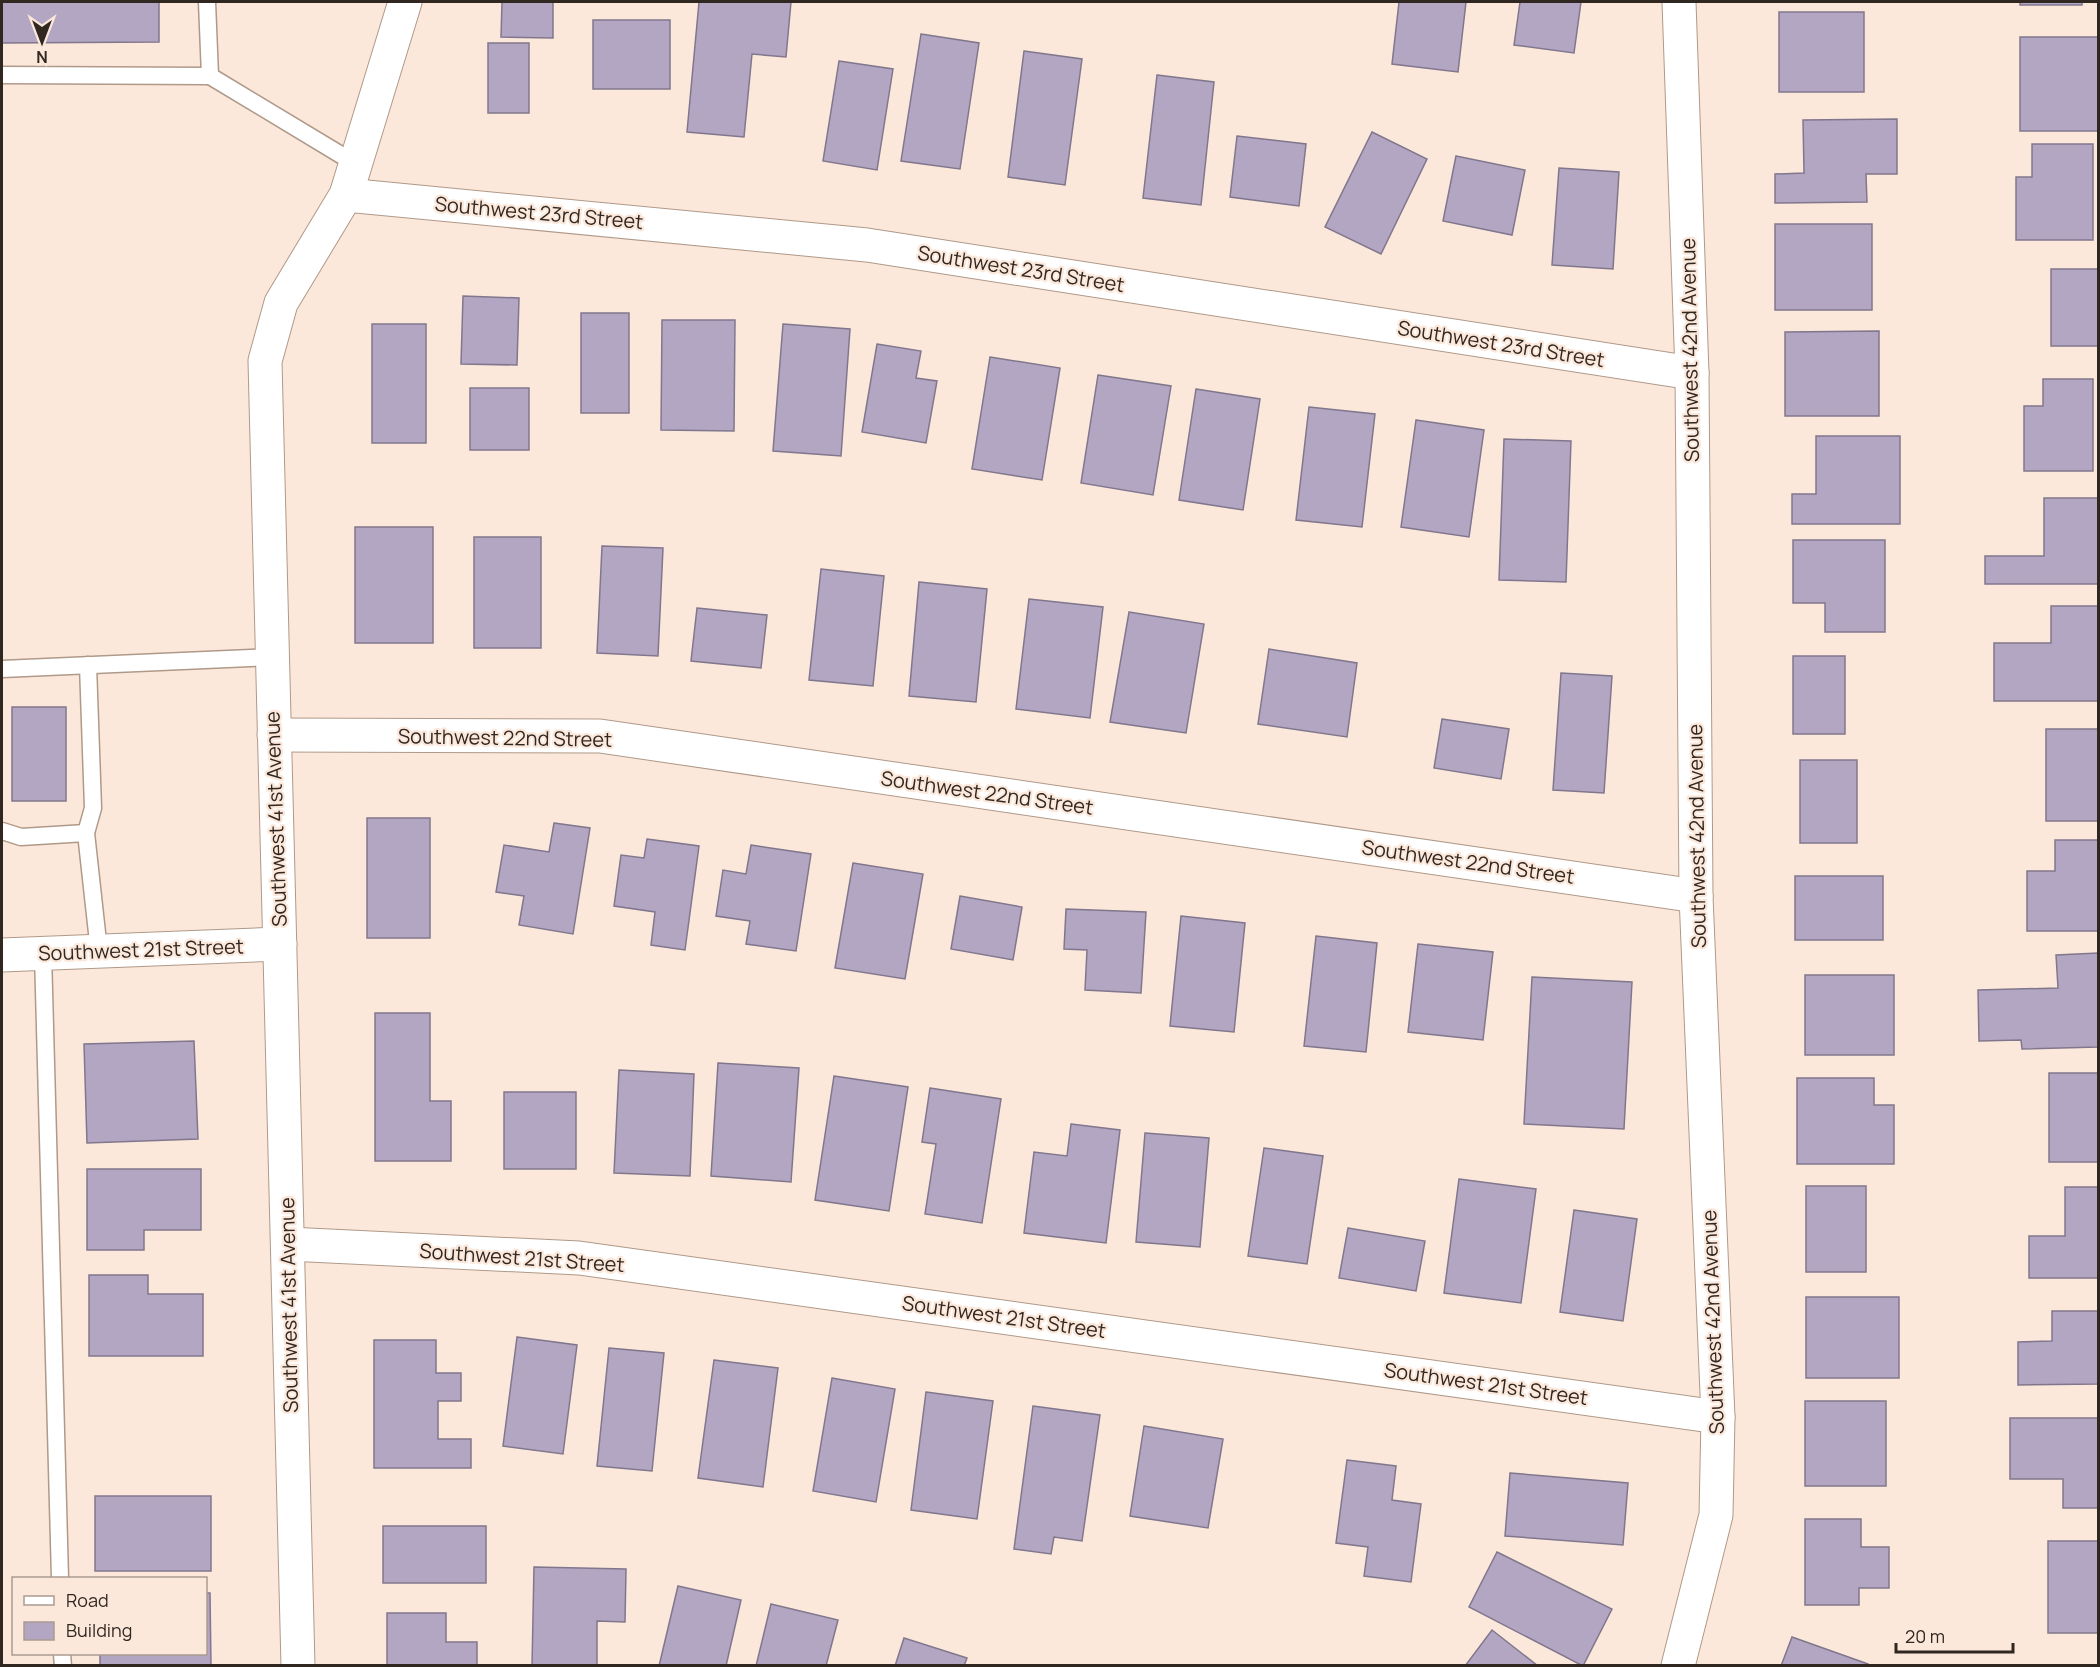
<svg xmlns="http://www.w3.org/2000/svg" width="2100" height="1667" font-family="Manrope,sans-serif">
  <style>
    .building { fill: #b2a6c3; stroke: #81778d; stroke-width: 1.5 }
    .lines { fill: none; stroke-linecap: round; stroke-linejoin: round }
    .service-casing { stroke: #af9989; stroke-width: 19 }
    .minor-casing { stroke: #af9989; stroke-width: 35 }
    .service { stroke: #fff; stroke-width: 16 }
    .minor { stroke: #fff; stroke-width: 33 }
    .labels { text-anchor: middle; stroke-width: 4.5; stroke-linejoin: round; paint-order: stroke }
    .street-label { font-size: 20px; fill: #302721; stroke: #fce8db }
  </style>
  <rect width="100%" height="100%" fill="#fce8db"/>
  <g class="building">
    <path d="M2 2H159V42L2 43Z"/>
    <path d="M502 2H553V38L501 37Z"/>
    <path d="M699 2H791L786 57 752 54 744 137 687 132Z"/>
    <path d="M1399 2H1466L1458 72 1392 64Z"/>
    <path d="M1520 2H1581L1574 53 1514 45Z"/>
    <rect x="2020" y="2" width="62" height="3"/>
    <rect x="1779" y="12" width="85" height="80"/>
    <rect x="593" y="20" width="77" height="69"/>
    <path d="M921 34 979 43 960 169 901 161Z"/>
    <rect x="2020" y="37" width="78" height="94"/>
    <rect x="488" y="43" width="41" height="70"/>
    <path d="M1024 51 1082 59 1065 185 1008 177Z"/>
    <path d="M839 61 893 69 877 170 823 161Z"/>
    <path d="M1157 75 1214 82 1201 205 1143 198Z"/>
    <path d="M1897 119V174H1866L1867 202 1775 203V174L1804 173 1803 120Z"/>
    <path d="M1372 132 1427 159 1381 254 1325 227Z"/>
    <path d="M1237 136 1306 144 1299 206 1230 197Z"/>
    <path d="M2032 144H2093V240H2016V177H2032Z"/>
    <path d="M1456 156 1525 170 1512 235 1443 221Z"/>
    <path d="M1559 168 1619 172 1613 269 1552 265Z"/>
    <rect x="1775" y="224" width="97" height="86"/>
    <rect x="2051" y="269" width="47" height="77"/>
    <path d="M463 296 519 298 517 365 461 364Z"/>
    <rect x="581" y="313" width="48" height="100"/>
    <path d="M662 320H735L734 431 661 430Z"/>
    <rect x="372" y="324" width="54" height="119"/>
    <path d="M783 324 850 329 841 456 773 451Z"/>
    <path d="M1879 331V416H1785V332Z"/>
    <path d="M877 344 921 351 916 378 937 381 926 443 862 432Z"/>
    <path d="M990 357 1060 368 1042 480 972 469Z"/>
    <path d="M1098 375 1171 386 1153 495 1081 483Z"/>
    <path d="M2043 379H2093V471H2024V406H2043Z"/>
    <rect x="470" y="388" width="59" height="62"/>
    <path d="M1196 389 1260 399 1243 510 1179 500Z"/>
    <path d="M1309 407 1375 414 1362 527 1296 520Z"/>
    <path d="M1416 420 1484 430 1469 537 1401 527Z"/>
    <path d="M1816 436H1900V524H1792V494H1816Z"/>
    <path d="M1504 439 1571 441 1566 582 1499 580Z"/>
    <path d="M2044 498H2098V584H1985V556H2044Z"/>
    <rect x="355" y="527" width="78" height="116"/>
    <rect x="474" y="537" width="67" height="111"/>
    <path d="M1793 540H1885V632H1825V603H1793Z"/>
    <path d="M602 546 663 548 658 656 597 653Z"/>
    <path d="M821 569 884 576 873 686 809 680Z"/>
    <path d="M919 582 987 589 976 702 909 696Z"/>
    <path d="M1029 599 1103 607 1090 718 1016 709Z"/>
    <path d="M2051 606H2098V701H1994V643H2051Z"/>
    <path d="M697 608 767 615 761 668 691 661Z"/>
    <path d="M1129 612 1204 624 1186 733 1110 722Z"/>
    <path d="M1269 649 1357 663 1347 737 1258 724Z"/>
    <rect x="1793" y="656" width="52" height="78"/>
    <path d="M1561 673 1612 676 1604 793 1553 790Z"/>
    <rect x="12" y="707" width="54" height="94"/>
    <path d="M1442 719 1509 729 1501 779 1434 768Z"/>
    <rect x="2046" y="729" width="52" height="92"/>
    <rect x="1800" y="760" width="57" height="83"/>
    <rect x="367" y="818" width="63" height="120"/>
    <path d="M554 823 590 828 573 934 519 925 524 896 496 892 504 845 549 852Z"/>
    <path d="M647 839 699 846 685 950 651 945 655 912 614 906 621 855 644 858Z"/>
    <path d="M2055 840H2098V931H2027V871H2055Z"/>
    <path d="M751 845 811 854 796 951 746 944 750 921 716 916 723 870 746 874Z"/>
    <path d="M853 863 923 874 905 979 835 968Z"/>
    <rect x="1795" y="876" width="88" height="64"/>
    <path d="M960 896 1022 907 1013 960 951 949Z"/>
    <path d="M1066 909 1146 912 1141 993 1085 990 1087 950 1064 949Z"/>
    <path d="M1181 916 1245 923 1234 1032 1170 1026Z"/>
    <path d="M1316 936 1377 943 1366 1052 1304 1046Z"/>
    <path d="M1418 944 1493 952 1483 1040 1408 1032Z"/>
    <path d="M2098 953V1047L2022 1049 2021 1040 1979 1041 1978 990 2058 988 2056 955Z"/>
    <rect x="1805" y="975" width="89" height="80"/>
    <path d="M1532 977 1632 982 1624 1129 1524 1124Z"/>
    <path d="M375 1013H430V1101H451V1161H375Z"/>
    <path d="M194 1041 198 1139 87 1143 84 1044Z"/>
    <path d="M718 1063 799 1068 791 1182 711 1176Z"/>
    <path d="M619 1070 694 1074 690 1176 614 1173Z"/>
    <rect x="2049" y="1073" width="49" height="89"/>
    <path d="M834 1076 908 1087 889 1211 815 1200Z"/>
    <path d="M1797 1078H1874V1105H1894V1164H1797Z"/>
    <path d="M930 1088 1001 1099 982 1223 925 1214 936 1144 922 1142Z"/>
    <rect x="504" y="1092" width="72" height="77"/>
    <path d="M1071 1124 1120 1130 1106 1243 1024 1233 1034 1152 1067 1156Z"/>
    <path d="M1145 1133 1209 1138 1200 1247 1136 1242Z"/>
    <path d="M1264 1148 1323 1156 1307 1264 1248 1256Z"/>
    <path d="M87 1169H201V1230H144V1250H87Z"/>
    <path d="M1459 1179 1536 1189 1521 1303 1444 1293Z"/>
    <rect x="1806" y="1186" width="60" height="86"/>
    <path d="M2065 1187H2098V1278H2029V1236H2065Z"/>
    <path d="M1574 1210 1637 1219 1623 1321 1560 1312Z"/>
    <path d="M1348 1228 1425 1241 1416 1291 1339 1278Z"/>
    <path d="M89 1275H148V1294H203V1356H89Z"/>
    <rect x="1806" y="1297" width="93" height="81"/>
    <path d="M2052 1311H2098V1384L2018 1385V1342L2052 1341Z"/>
    <path d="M517 1337 577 1345 563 1454 503 1446Z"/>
    <path d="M374 1340H436V1373H461V1401H438V1439H471V1468H374Z"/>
    <path d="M609 1348 664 1353 652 1471 597 1466Z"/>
    <path d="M714 1360 778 1368 763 1487 698 1478Z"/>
    <path d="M832 1378 895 1389 876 1502 813 1491Z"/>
    <path d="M926 1392 993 1401 977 1519 911 1510Z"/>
    <rect x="1805" y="1401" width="81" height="85"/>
    <path d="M1033 1406 1100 1415 1082 1541 1054 1537 1051 1554 1014 1549Z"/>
    <path d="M2010 1418H2098V1508H2063V1479H2010Z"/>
    <path d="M1144 1426 1223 1439 1208 1528 1130 1516Z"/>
    <path d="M1347 1460 1396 1466 1392 1500 1421 1504 1411 1582 1364 1576 1368 1547 1336 1543Z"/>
    <path d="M1510 1473 1628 1483 1623 1545 1505 1536Z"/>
    <rect x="95" y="1496" width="116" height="75"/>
    <path d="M1805 1519H1861V1547H1889V1588H1859V1605H1805Z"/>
    <rect x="383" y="1526" width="103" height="57"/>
    <rect x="2048" y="1541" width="50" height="92"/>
    <path d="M1497 1552 1612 1609 1583 1666 1469 1607Z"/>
    <path d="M534 1567 626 1569 625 1622 597 1621V1666H532Z"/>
    <path d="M678 1586 741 1600 726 1666H659Z"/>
    <path d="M206 1593H210L211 1666H100V1654H206Z"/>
    <path d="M771 1604 838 1620 826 1666H756Z"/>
    <path d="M387 1613H446V1642H477V1666H387Z"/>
    <path d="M1492 1630 1538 1666H1465Z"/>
    <path d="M1792 1637 1868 1664 1867 1666H1781Z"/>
    <path d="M904 1638 967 1658 964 1666H895Z"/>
  </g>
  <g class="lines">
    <defs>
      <g id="service">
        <path d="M2 75 210 76 207 2"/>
        <path d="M210 76 356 164"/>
        <path d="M88 665 93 808 86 833 99 951"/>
        <path d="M2 669 272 657"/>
        <path d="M2 831 21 837 86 833"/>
        <path d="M43 954 60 1578"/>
        <path d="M62 1654 63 1666"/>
      </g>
      <g id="minor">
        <path d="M346 195 867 245 1692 373"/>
        <path d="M274 735 600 736 1696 896"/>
        <path d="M2 955 280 944"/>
        <path d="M288 1244 579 1258 1718 1417"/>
        <path d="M298 1666 265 361 281 303 346 195 405 2"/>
        <path d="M1678 1666 1716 1515 1718 1417 1696 896 1692 373 1679 2"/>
      </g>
    </defs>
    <use href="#service" class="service-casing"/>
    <use href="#minor" class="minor-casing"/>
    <use href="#service" class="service"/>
    <use href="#minor" class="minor"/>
  </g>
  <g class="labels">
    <g class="street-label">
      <text transform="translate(539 213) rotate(5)" y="7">Southwest 23rd Street</text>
      <text transform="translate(1021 269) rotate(9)" y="7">Southwest 23rd Street</text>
      <text transform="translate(1501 344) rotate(9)" y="7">Southwest 23rd Street</text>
      <text transform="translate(1690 350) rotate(-91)" y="7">Southwest 42nd Avenue</text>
      <text transform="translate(505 738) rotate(1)" y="7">Southwest 22nd Street</text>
      <text transform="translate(987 793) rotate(8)" y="7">Southwest 22nd Street</text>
      <text transform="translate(276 819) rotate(-92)" y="7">Southwest 41st Avenue</text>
      <text transform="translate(1697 836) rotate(-91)" y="7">Southwest 42nd Avenue</text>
      <text transform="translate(1468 862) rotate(8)" y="7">Southwest 22nd Street</text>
      <text transform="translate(141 950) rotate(-2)" y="7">Southwest 21st Street</text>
      <text transform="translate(522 1258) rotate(4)" y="7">Southwest 21st Street</text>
      <text transform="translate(289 1305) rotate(-91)" y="7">Southwest 41st Avenue</text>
      <text transform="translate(1004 1317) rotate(8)" y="7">Southwest 21st Street</text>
      <text transform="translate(1713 1322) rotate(-92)" y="7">Southwest 42nd Avenue</text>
      <text transform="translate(1486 1384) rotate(8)" y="7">Southwest 21st Street</text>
    </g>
  </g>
  <rect width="2100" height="1667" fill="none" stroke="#302721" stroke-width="6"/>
  <rect x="12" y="1577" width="195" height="78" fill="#fce8db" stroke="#aa9b91" stroke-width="1.5"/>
  <rect x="24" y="1596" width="30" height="9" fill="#ffffff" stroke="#aa9b91" stroke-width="1.5"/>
  <text x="66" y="1607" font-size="18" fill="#302721">Road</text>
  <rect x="24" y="1622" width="30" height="18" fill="#b2a6c3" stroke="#aa9b91" stroke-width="1.5"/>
  <text x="66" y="1637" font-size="18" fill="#302721">Building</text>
  <g transform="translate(42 42) rotate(180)" stroke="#fce8db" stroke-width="4.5" paint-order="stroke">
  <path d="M0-4.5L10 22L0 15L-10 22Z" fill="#302721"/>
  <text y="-9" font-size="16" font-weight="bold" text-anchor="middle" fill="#302721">N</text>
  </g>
  <path d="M1896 1643v9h117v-9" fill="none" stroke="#302721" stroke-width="3"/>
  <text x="1905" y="1643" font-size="18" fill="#302721" stroke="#fce8db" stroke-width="4.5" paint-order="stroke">20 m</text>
</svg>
